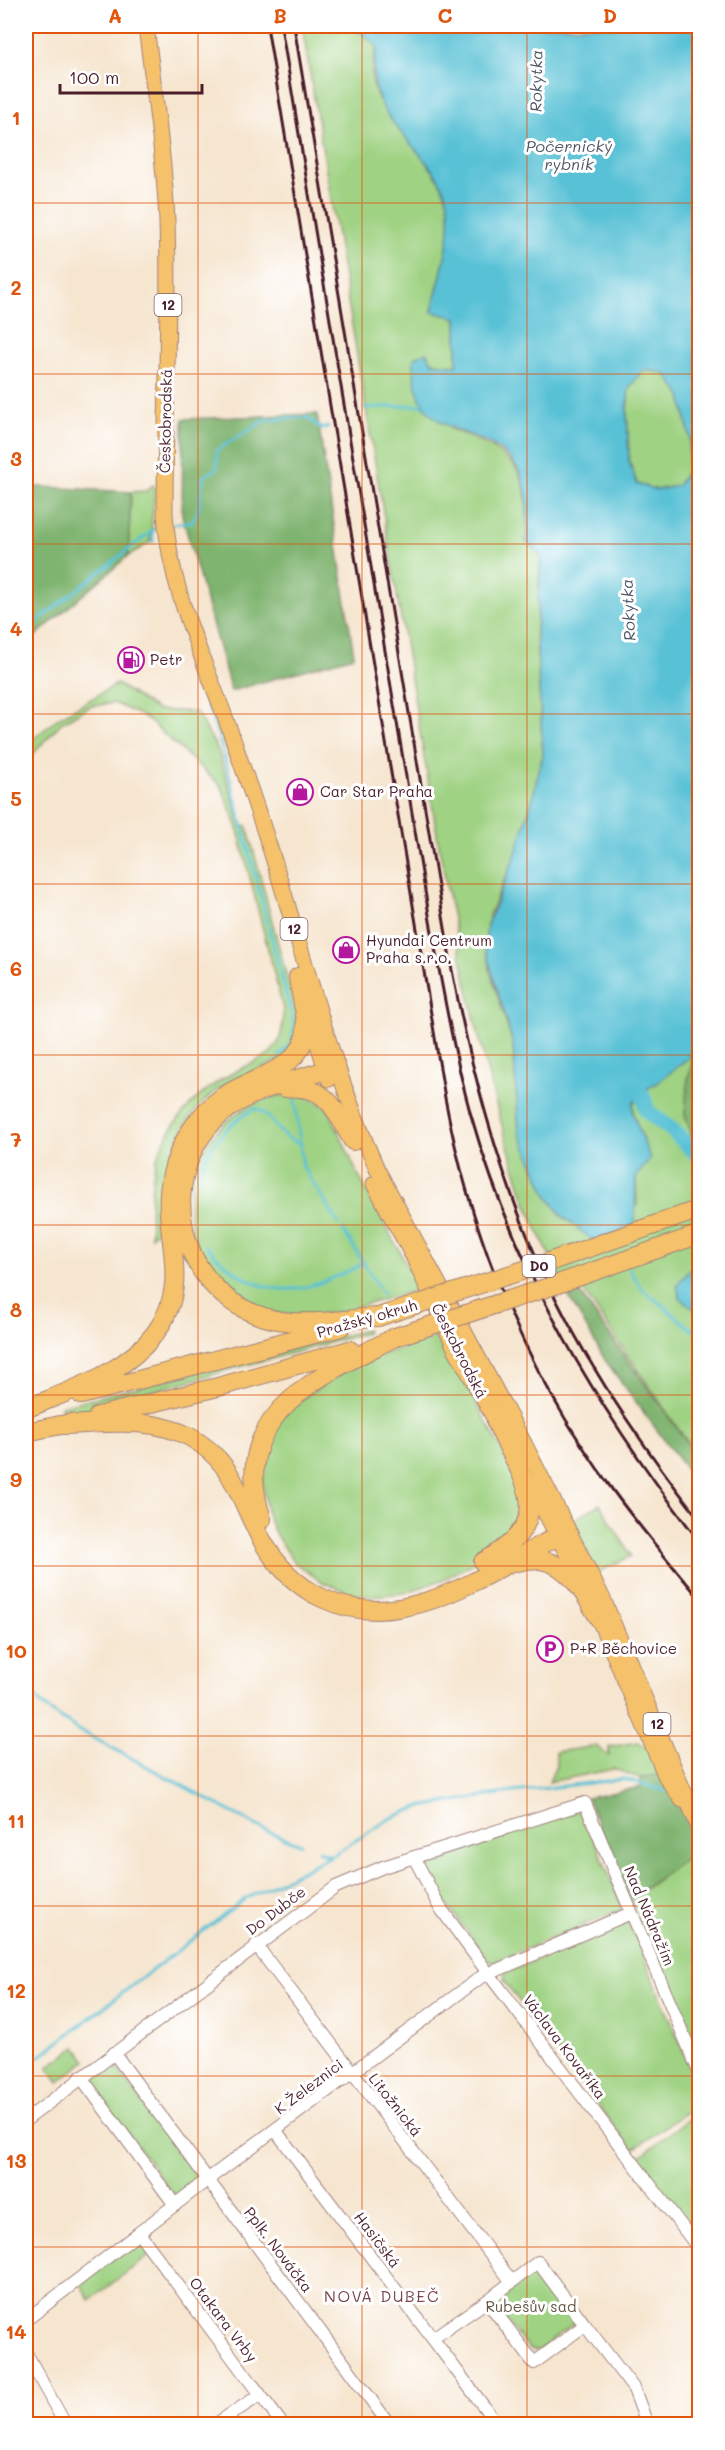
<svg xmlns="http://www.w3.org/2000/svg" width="725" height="2450" font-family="Mali,sans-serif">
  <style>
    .green { fill: #9fd282; stroke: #747856; stroke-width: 1.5 }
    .forest { fill: #7fb470; stroke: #646a4e; stroke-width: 1.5 }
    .water { fill: #58c1d5; stroke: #517080; stroke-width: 1.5; fill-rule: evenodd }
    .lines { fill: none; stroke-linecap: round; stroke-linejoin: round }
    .stream { stroke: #58c1d5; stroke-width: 3 }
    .river { stroke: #58c1d5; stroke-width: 16 }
    .minor-casing { stroke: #a0827d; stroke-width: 14 }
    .major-casing { stroke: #a0827d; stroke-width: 17 }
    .highway-casing { stroke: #a0827d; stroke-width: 20 }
    .minor { stroke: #fff; stroke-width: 12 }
    .major { stroke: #f5c16b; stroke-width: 15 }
    .highway { stroke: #f5c16b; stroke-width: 18 }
    .rail { stroke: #4a1f2b; stroke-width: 3 }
    .highway-bridge-casing { stroke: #a0827d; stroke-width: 20; stroke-linecap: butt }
    .highway-bridge { stroke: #f5c16b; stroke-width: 18 }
    .grid { fill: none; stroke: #e0560e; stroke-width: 1.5; stroke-opacity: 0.55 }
    .labels { text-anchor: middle; stroke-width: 6; stroke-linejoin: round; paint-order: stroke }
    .shield { fill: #fff; stroke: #80626b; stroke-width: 1.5 }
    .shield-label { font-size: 14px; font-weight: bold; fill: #4a1f2b }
    .street-label { font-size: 15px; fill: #4a1f2b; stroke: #fff }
    .poi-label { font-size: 15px; fill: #4a1f2b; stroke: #fff; text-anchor: start }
    .park-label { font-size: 15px; fill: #645545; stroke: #fff }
    .water-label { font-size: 16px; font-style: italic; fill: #4f5866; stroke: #fff }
    .neighbourhood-label { font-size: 16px; letter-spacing: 1.5px; fill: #79484b; stroke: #fff }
    .neatline { fill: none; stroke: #e0560e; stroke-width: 2 }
    .grid-label { font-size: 20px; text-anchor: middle; font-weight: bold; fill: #e0560e }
  </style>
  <rect width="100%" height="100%" fill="#fff"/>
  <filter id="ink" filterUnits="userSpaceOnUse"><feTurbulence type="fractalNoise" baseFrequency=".0167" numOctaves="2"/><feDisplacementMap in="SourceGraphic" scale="12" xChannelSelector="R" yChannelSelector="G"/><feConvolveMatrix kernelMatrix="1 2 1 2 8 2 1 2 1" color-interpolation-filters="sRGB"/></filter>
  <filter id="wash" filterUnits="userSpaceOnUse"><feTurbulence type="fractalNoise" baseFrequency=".008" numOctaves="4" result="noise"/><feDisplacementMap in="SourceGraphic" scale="24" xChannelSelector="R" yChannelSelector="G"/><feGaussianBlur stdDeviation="1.35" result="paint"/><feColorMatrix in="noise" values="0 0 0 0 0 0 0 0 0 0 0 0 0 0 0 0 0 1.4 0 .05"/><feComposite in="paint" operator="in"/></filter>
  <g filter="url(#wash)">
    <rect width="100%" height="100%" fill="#f6e5cf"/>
    <g class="green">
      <path d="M302 26H361L360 32 377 46C375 55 371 68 372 78 378 123 439 159 448 203 455 237 439 278 432 311L457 318V367L433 363 450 429C515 453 533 470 526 541L541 556 536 633 543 755 530 808 515 856 489 915 490 971 513 1044 519 1132 548 1197 562 1216 637 1206 636 1177 650 1158C644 1143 630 1120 633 1104 634 1096 682 1063 693 1054L685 1114 699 1159V1263L692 1267 699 1313V1459L583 1290 569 1297C555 1265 536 1230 524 1197 487 1086 462 968 440 852Z"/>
      <path d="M642 370 665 373 681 395 690 438 688 470 677 486 657 490 637 484 629 461 627 410 629 388Z"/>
      <path d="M153 485 155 489 150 542 128 556 131 492 146 491Z"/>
      <path d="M117 684 157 710 196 712 218 750 240 823 241 826H247L300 1027C299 1033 298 1041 295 1045 283 1065 254 1069 235 1079 179 1109 159 1167 161 1227L151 1236C150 1208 149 1176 160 1150 174 1118 201 1090 231 1074 244 1066 260 1062 271 1052 283 1041 283 1023 283 1009L237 826 221 786 146 718 114 703 91 706 61 723 33 754 26 768V745L58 718Z"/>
      <path d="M300 1093 328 1108 357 1173 420 1289 354 1308 350 1311C321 1314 284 1321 256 1307 147 1253 179 1099 300 1093Z"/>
      <path d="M366 1330 367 1333 133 1396 134 1403 63 1418 61 1406Z"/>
      <path d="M440 1336 514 1473 525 1516 487 1556 444 1579 405 1593 371 1596 355 1594 324 1583 295 1563 276 1535 268 1518 262 1480 267 1444 288 1407 369 1356 371 1358Z"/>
      <path d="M600 1504 631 1556 597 1573 571 1521Z"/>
      <path d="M638 1742 648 1748 660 1774 640 1778 614 1769 549 1782 556 1766V1752L596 1746 609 1756V1747Z"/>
      <path d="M582 1809 623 1909 491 1963C478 1945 422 1878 424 1860Z"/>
      <path d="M699 1849V2067L631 1899Z"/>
      <path d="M629 1922 699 2088V2103L632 2150 504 1981 505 1973Z"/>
      <path d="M76 2047 86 2061 59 2082 48 2067Z"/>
      <path d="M108 2063 116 2066 200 2181 176 2198 92 2085 91 2075Z"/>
      <path d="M699 2111V2239L638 2158Z"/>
      <path d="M138 2240 151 2254 90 2300 80 2283Z"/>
      <path d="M528 2274 541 2275 576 2322 538 2351 530 2350 496 2308 498 2295Z"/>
    </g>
    <g class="forest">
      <path d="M317 414 354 656 231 691 182 515 183 419Z"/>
      <path d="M26 486 131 492 128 556 26 644Z"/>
      <path d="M699 1044H700L699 1159 685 1114 688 1077Z"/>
      <path d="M579 1292 699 1459V1487L605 1360 569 1297Z"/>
      <path d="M660 1774 679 1803 699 1849 630 1899 587 1798 641 1787 640 1778Z"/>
    </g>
    <g class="water">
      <path d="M361 26H699V1044L697 1051 657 1083 641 1092 633 1103V1113L650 1158 636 1177 635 1224 595 1242 562 1216 548 1197 519 1132 513 1044 485 948 487 925 515 856 530 808 543 755 536 633 541 556 526 541C528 519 530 490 518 469 487 418 410 448 414 358L426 352 433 363 457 366V318L432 312C439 278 454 238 448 203 439 157 377 127 374 78 373 68 376 56 377 46L360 32ZM643 370 665 373 681 395 690 438 688 470 677 486 657 490 637 484 629 461 627 410 629 388Z"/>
      <path d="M699 1263V1313L680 1298 677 1285 692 1267Z"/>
    </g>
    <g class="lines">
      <g class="stream">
        <path d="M364 408 422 405"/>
        <path d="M174 524 193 521 198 511 203 477 217 468V450L265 420 307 417 322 429 328 427"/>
        <path d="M152 530 153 542"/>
        <path d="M26 630 157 527"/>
        <path d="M207 705 221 744 294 1024 292 1043 279 1056"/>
        <path d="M295 1099 303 1167 339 1224"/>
        <path d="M197 1180C206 1148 225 1125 254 1109 271 1109 277 1140 300 1143"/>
        <path d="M343 1230 383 1294"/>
        <path d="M206 1246C260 1303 299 1298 364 1263"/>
        <path d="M628 1267 641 1288 700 1336"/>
        <path d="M26 1684 43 1706 77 1729 265 1830 300 1844"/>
        <path d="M318 1851 331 1856"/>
        <path d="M26 2067 245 1899 331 1856 391 1818 419 1807 504 1793 625 1779 666 1791"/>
      </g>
      <path class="river" d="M622 1084 633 1086 643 1096 647 1111 672 1130 700 1157"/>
    </g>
  </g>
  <g filter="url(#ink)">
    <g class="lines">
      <defs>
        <g id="minor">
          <path d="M414 1857 439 1906 488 1973 700 2250"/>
          <path d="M256 1945 512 2282"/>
          <path d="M114 2053 389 2424"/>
          <path d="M81 2077 175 2205"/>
          <path d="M26 2120 336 1887 383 1867 585 1803 700 2074"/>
          <path d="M276 2131 497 2424"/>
          <path d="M139 2233 282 2424"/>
          <path d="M538 2262 585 2325 534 2363 487 2301Z"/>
          <path d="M26 2320 207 2180 481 1977 631 1913"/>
          <path d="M585 2325 634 2389 647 2424"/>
          <path d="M433 2338 487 2301"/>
          <path d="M26 2353 65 2424"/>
          <path d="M216 2424 260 2395"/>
        </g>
        <g id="major">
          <path d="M146 26C154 91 164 156 167 221 170 319 165 417 165 514 170 598 210 669 236 748 249 786 263 825 275 864 307 967 333 1071 377 1169L525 1445 603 1599 700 1830"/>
          <path d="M309 1016 329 1079"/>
          <path d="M374 1184 413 1256 454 1346 502 1432"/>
          <path d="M529 1482 585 1588"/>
          <path d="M595 1610 666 1777 682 1800"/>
        </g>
        <g id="highway">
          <path d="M326 1070C288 1083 248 1089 218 1117 153 1178 178 1291 264 1317 300 1328 341 1319 378 1317"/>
          <path d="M285 1088C328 1084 334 1109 353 1141"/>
          <path d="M81 1395 341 1327"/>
          <path d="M28 1408C73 1389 125 1374 156 1332 195 1278 158 1231 172 1174 179 1143 198 1114 224 1096 248 1079 295 1071 304 1040 310 1022 300 995 298 977"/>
          <path d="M98 1416 218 1387 350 1350"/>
          <path d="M60 1425C103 1424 151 1416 190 1437 233 1461 238 1495 259 1535 274 1563 294 1585 322 1598 403 1637 488 1572 558 1536"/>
          <path d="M26 1432 71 1423"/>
          <path d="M262 1519C226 1413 321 1376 395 1337"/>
          <path d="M483 1562C560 1518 525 1486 496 1422"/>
          <path d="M518 1562C561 1549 581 1588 600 1620"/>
        </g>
      </defs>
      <use href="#minor" class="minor-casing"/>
      <use href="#major" class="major-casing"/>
      <use href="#highway" class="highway-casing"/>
      <use href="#minor" class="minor"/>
      <use href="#major" class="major"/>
      <use href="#highway" class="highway"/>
      <g class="rail">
        <path d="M267 26 445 1098C472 1241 528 1375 614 1492 641 1529 671 1564 700 1599"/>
        <path d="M281 26 430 921C442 985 453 1049 470 1112 516 1274 597 1409 700 1542"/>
        <path d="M294 26 452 970C470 1064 494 1156 531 1245 572 1344 634 1435 700 1520"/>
      </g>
      <defs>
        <g id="highway-bridge">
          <path d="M378 1317 546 1263 700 1209"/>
          <path d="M395 1337 552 1286 700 1234"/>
        </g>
      </defs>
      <use href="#highway-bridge" class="highway-bridge-casing"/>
      <use href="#highway-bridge" class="highway-bridge"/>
    </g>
  </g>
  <path class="grid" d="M198 26V2424M362 26V2424M527 26V2424M26 203H700M26 374H700M26 544H700M26 714H700M26 884H700M26 1055H700M26 1225H700M26 1395H700M26 1566H700M26 1736H700M26 1906H700M26 2076H700M26 2247H700"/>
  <defs>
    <symbol id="fuel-ring" viewBox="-11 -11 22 22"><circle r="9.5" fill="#fff" stroke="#b5179e" stroke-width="1.5"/><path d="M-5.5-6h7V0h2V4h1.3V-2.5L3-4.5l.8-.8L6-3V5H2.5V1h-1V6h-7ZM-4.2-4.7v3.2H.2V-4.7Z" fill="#b5179e"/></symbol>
    <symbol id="shop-ring" viewBox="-11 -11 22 22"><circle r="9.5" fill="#fff" stroke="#b5179e" stroke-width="1.5"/><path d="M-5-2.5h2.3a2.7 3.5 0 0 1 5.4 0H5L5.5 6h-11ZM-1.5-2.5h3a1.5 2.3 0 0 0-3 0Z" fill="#b5179e"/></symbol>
    <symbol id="parking-ring" viewBox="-11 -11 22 22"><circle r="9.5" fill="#fff" stroke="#b5179e" stroke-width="1.5"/><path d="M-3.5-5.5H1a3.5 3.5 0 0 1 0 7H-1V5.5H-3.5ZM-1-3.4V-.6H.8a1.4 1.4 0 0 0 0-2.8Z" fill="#b5179e"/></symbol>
  </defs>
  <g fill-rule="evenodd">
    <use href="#fuel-ring" x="116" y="645" width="30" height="30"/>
    <use href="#shop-ring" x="285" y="777" width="30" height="30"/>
    <use href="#shop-ring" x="331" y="935" width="30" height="30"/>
    <use href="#parking-ring" x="535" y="1634" width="30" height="30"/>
  </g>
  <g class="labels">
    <g class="shield">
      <rect x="154.5" y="294" width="27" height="22" rx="4.5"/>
      <rect x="280.5" y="918" width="27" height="22" rx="4.5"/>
      <rect x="522.5" y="1255" width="33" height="22" rx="4.5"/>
      <rect x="643.5" y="1713" width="27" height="22" rx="4.5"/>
    </g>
    <g class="shield-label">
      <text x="168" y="310">12</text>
      <text x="294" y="934">12</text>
      <text x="539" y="1271">D0</text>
      <text x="657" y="1729">12</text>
    </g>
    <g class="street-label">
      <text transform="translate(166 421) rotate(-89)" y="5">Českobrodská</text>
      <text transform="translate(367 1319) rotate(-16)" y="5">Pražský okruh</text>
      <text transform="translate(459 1351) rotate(63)" y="5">Českobrodská</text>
      <text transform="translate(276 1911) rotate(-37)" y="5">Do Dubče</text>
      <text transform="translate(649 1916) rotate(67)" y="5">Nad Nádražím</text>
      <text transform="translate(564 2047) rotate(53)" y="5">Václava Kovaříka</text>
      <text transform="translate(309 2087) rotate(-37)" y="5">K Železnici</text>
      <text transform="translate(395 2105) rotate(52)" y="5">Litožnická</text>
      <text transform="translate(377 2240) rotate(53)" y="5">Hasičská</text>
      <text transform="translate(278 2250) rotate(53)" y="5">Pplk. Nováčka</text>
      <text transform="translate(223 2320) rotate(53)" y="5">Otakara Vrby</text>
    </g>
    <g class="poi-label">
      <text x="150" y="665">Petr</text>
      <text x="320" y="797">Car Star Praha</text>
      <text x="366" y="946">Hyundai Centrum<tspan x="366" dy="17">Praha s.r.o.</tspan></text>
      <text x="570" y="1654">P+R Běchovice</text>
    </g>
    <g class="park-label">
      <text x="531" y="2312">Rubešův sad</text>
    </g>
    <g class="water-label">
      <text transform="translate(536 81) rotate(-89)" y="6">Rokytka</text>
      <text x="569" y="152">Počernický<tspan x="569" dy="18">rybník</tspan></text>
      <text transform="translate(628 610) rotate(-93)" y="6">Rokytka</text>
    </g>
    <g class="neighbourhood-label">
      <text x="382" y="2302">NOVÁ DUBEČ</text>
    </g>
  </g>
  <rect width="725" height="2450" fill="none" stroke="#fff" stroke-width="66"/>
  <path d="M60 84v9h142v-9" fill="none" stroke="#4a1f2b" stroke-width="3"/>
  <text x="69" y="84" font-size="18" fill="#4a1f2b" stroke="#ffffff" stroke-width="4.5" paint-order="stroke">100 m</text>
  <rect x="33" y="33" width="659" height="2384" class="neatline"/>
  <g class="grid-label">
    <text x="115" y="23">A</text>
    <text x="280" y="23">B</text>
    <text x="445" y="23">C</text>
    <text x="610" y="23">D</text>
    <text x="16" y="125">1</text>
    <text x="16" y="295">2</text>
    <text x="16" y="466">3</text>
    <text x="16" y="636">4</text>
    <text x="16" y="806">5</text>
    <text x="16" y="976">6</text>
    <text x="16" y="1147">7</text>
    <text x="16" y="1317">8</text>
    <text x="16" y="1487">9</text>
    <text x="16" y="1658">10</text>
    <text x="16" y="1828">11</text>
    <text x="16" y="1998">12</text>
    <text x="16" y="2168">13</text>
    <text x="16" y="2339">14</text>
  </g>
</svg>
